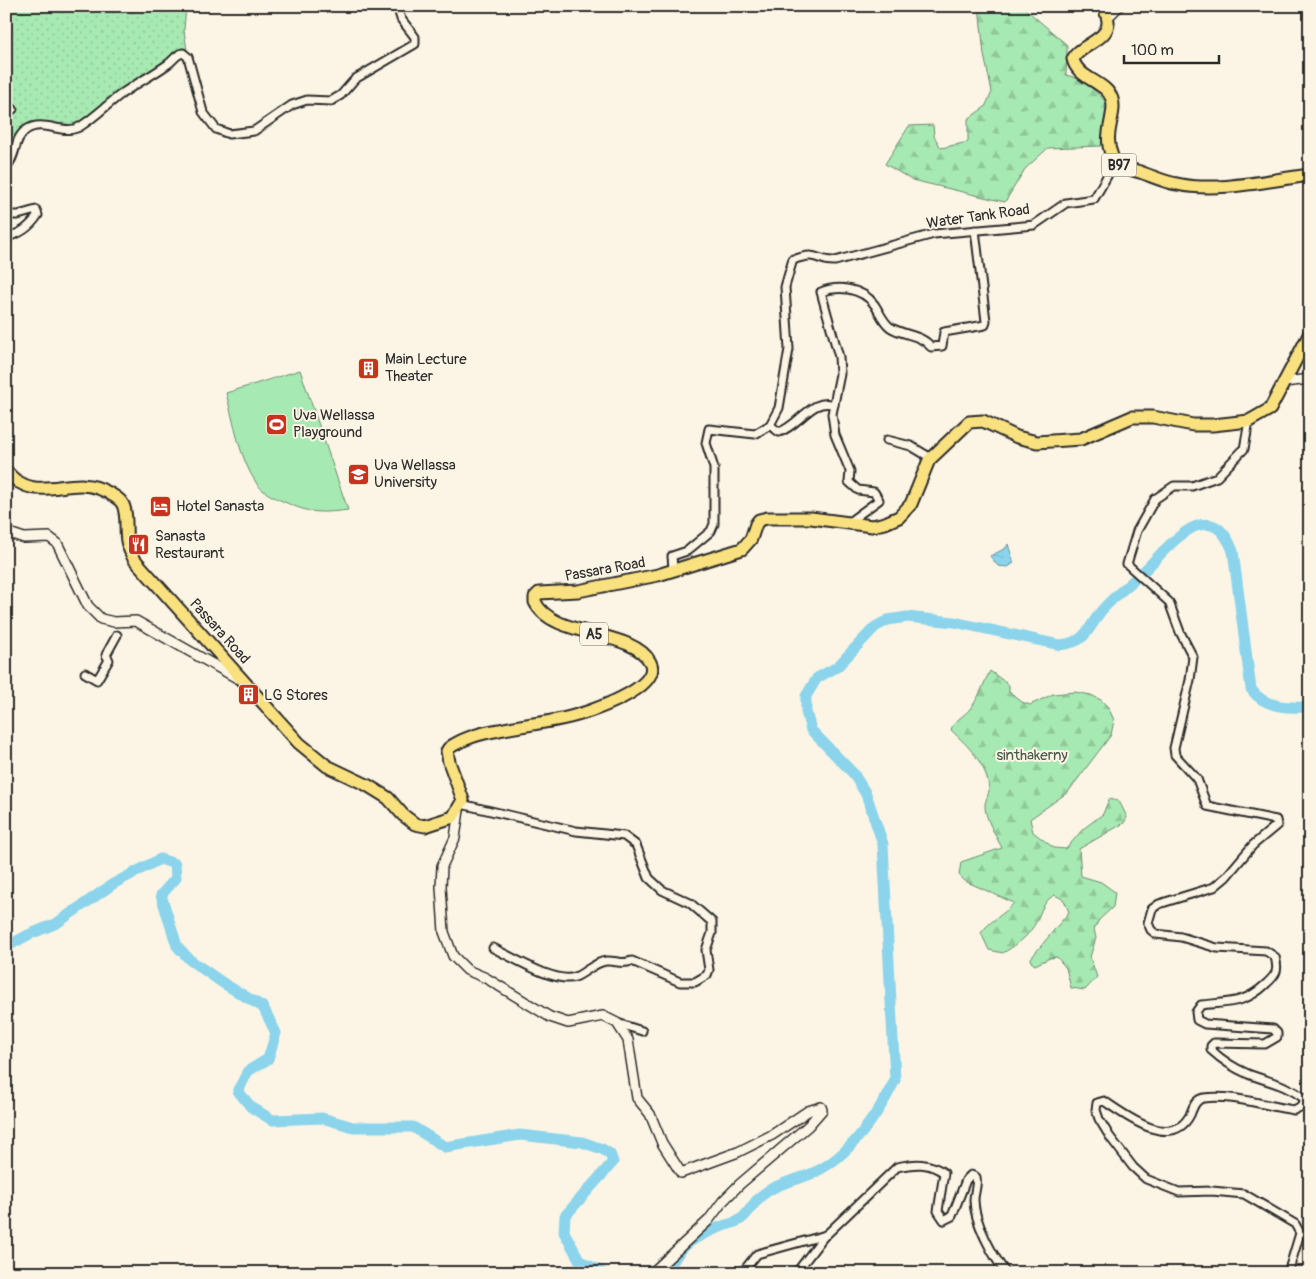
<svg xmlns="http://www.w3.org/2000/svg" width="1316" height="1279" font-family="Pangolin,sans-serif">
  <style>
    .green { fill: url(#green-dots); stroke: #698a6e }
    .forest { fill: url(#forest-firs); stroke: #698a6e }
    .pitch { fill: #a7e9b2; stroke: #698a6e }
    .water { fill: url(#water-ripples); stroke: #65909e }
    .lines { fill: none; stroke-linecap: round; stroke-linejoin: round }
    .river { stroke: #8bd4eb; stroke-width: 11 }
    .minor-casing { stroke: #2b2b2b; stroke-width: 11 }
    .tertiary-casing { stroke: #2b2b2b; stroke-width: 12 }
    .primary-casing { stroke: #2b2b2b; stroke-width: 15 }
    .trunk-casing { stroke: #2b2b2b; stroke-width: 15 }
    .minor { stroke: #fcf5e5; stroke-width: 7 }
    .tertiary { stroke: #fcf5e5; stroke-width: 9 }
    .primary { stroke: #fae180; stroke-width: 11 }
    .trunk { stroke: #fae180; stroke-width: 11 }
    .labels { text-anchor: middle; stroke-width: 4; stroke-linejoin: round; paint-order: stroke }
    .shield { fill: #fcf5e5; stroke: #6a6863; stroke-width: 1 }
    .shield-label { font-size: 14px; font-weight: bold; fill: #2b2b2b }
    .street-label { font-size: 15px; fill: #2b2b2b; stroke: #fcf5e5 }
    .poi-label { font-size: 15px; fill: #2b2b2b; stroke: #fcf5e5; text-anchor: start }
    .park-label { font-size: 15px; fill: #4a5a4d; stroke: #fcf5e5 }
  </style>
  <defs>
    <pattern id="green-dots" width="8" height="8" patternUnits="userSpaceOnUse" patternTransform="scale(1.25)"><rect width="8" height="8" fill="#a7e9b2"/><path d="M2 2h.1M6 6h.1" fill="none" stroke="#90c899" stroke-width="1.8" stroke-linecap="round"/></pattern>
    <pattern id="forest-firs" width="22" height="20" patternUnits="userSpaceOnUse" patternTransform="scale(1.25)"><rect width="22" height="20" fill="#a7e9b2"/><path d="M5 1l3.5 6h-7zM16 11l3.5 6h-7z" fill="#90c899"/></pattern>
    <pattern id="water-ripples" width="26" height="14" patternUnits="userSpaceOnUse" patternTransform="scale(1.25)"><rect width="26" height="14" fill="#8bd4eb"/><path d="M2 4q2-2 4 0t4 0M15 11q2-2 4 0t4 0" fill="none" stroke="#78b6ca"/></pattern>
  </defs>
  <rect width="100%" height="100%" fill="#fcf5e5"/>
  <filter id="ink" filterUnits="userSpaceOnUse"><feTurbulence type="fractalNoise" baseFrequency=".02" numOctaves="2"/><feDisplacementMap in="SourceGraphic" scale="10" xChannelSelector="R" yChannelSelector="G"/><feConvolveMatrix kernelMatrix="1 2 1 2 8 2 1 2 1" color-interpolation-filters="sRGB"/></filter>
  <g filter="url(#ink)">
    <path class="green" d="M6 6H35L50 10 57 6H186L184 30 188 57 183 53 79 128 51 125 23 132 12 162 6 154Z"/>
    <g class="forest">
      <path d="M979 6H1022L1067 45 1066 75 1084 80 1107 103 1101 146 1048 148 1025 169 1005 202 912 180 885 164 909 126 933 125 934 136 941 148 968 142V119L985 107 992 92 984 55Z"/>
      <path d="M990 671 1009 685V692L1022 702 1030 705 1053 694 1075 692 1091 695 1101 700 1108 707 1114 720 1111 735 1068 792 1030 819 1033 832 1054 848 1066 849 1083 829 1103 814 1109 799 1119 801 1127 817 1124 823 1079 849 1081 876 1101 882 1115 892 1113 907 1099 920 1094 929 1096 938 1090 957 1097 977 1085 990 1071 988 1066 968 1057 957 1050 958 1035 965 1031 962V958L1069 912 1064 900 1055 895C1040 902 1041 918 1031 930 1024 940 1013 947 1003 953L989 950 981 933C990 920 1003 916 1014 903L965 881 959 875 961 862 1002 848C996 836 984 817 985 804 986 799 989 794 989 789 987 764 968 746 951 730 953 721 963 717 969 710 979 699 983 684 990 671Z"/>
    </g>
    <path class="pitch" d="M300 370 348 510C316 514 308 513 278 499 271 496 262 491 257 484 239 458 234 422 226 393Z"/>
    <path class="water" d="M1008 544 1014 563 1008 567 998 566 990 556 1006 548Z"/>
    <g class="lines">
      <g class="river">
        <path d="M6 947 28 935 57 923 113 884 160 859 175 864 176 878 161 895 177 946 190 960 223 983 263 1007 276 1033 268 1059 248 1071 238 1091 251 1107 272 1120 322 1118 353 1127H413L445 1147 520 1135 582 1142 602 1149 610 1154 613 1162 565 1216 564 1232 580 1261 603 1273"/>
        <path d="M668 1273C678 1244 696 1236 723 1226 728 1224 736 1223 741 1219 749 1213 753 1203 761 1196 776 1183 796 1181 813 1173 849 1157 878 1115 895 1080L883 844 866 794 853 773 811 730 806 712V696L817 678 837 667 875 627 888 620 907 617 954 622 1060 645C1067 644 1075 643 1081 638 1090 631 1095 618 1102 610 1115 595 1130 584 1144 571 1169 547 1210 491 1233 551L1251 689C1264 708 1288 708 1310 707"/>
      </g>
      <defs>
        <g id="minor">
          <path d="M6 113 13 109"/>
          <path d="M6 167C17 157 13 139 26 130 44 118 64 137 81 126 95 117 107 105 120 95 135 84 153 75 168 64 174 60 176 54 183 53L188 57 203 112 216 129 229 134 254 131 292 105 307 100 331 101 341 95 355 79 415 44V37L401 19 397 6"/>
          <path d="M6 215H18L36 210 38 215C30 227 21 234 6 237"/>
          <path d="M793 260C819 250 816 262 835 261L934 234 1034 225 1066 203 1094 199 1110 171 1119 165"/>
          <path d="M1249 421 1244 449 1217 477 1192 486H1174L1155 499 1137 531 1127 564 1169 602 1180 632 1193 657 1190 680 1174 748 1175 755 1197 779 1207 806 1276 820 1277 825 1253 845 1226 877 1214 887 1159 904 1152 909 1148 923 1151 930 1156 934 1181 937 1217 948 1266 951 1275 957C1279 971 1276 975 1266 984 1245 1004 1229 1002 1201 1005L1196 1012 1197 1020 1205 1024 1273 1029 1277 1033V1037L1265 1044 1214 1043 1211 1046V1050C1222 1060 1234 1068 1248 1074 1269 1082 1286 1084 1305 1099L1302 1106 1294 1110C1266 1106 1232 1094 1204 1098 1195 1099 1193 1108 1190 1115 1171 1151 1125 1115 1104 1101L1097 1103 1096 1110 1099 1119 1110 1137 1133 1167 1146 1179 1179 1192 1212 1191 1244 1194 1295 1224 1300 1233 1288 1273"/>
          <path d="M770 425 779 432C798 427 813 396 834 405"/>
          <path d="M887 440 911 446 931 458"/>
          <path d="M853 524V519L879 500 874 492 858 490 849 482 850 471 835 435 832 414 840 374 839 357 821 292C838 285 862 288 874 304 879 311 883 322 890 327 904 336 921 334 931 347L942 346 944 332 985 325 986 321 975 230"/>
          <path d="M673 569 672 556 687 551 711 531 714 524V468L706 443 709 429 755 434 770 425 779 408 789 349 785 287 793 259"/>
          <path d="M85 673 97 680 109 660 106 655 117 635"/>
          <path d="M461 804 576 831 624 836 636 845 649 878 662 890 690 903 712 922V933L706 950 709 970 707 975 695 982H680L632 961C620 965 616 960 606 961 595 962 585 973 575 977 555 984 512 957 493 948"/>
          <path d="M617 1023 642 1031"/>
          <path d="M742 1273 757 1254 826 1235 897 1167C915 1163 929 1162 944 1173L938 1211 944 1220 952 1216 966 1180 971 1175 976 1177C978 1185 974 1192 974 1200 974 1222 993 1256 1006 1273"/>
          <path d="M796 1273 825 1235"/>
        </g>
        <g id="tertiary">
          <path d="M1107 18 1119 6"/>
          <path d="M1284 382 1310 379"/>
          <path d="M6 532 24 538 49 537 57 543 88 606 101 619 114 622 136 621 237 678"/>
          <path d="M459 810 455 838 442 866 441 887 444 932 453 956 467 970 486 978 550 1017 568 1023 603 1016 617 1023 628 1040 637 1098 650 1114 662 1143 681 1173 738 1152 772 1135 808 1111 821 1107 822 1110 808 1126 740 1184 723 1201 708 1221 652 1273"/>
        </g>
        <path id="primary" d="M1104 6C1105 11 1108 17 1108 22 1109 40 1079 45 1073 59 1077 79 1106 81 1112 99 1117 115 1102 134 1112 156 1116 167 1130 169 1140 172 1152 176 1164 182 1177 184 1217 193 1269 180 1310 175"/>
        <path id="trunk" d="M6 471C37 508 71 471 107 492 112 495 119 498 122 503 128 512 125 531 127 541 128 547 131 553 134 559L299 743 327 766 367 785 388 798 403 815 415 824 425 826 453 817 463 800 449 762 447 751 449 748C463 738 481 733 499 730 522 725 546 723 570 717 587 713 664 688 650 662 633 629 553 639 535 602V597L539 593 578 591 658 575 742 549 751 539 756 524 759 520 767 518H811L872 526 885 523 899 517 911 504 929 460 969 422 983 421 1017 437 1037 442 1081 439 1132 417H1153L1193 425H1213L1249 421 1270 409 1310 333"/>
      </defs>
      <use href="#minor" class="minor-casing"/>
      <use href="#tertiary" class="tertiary-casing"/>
      <use href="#primary" class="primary-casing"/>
      <use href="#trunk" class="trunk-casing"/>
      <use href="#minor" class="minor"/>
      <use href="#tertiary" class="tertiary"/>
      <use href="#primary" class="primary"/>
      <use href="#trunk" class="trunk"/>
    </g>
  </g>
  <defs>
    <symbol id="building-square" viewBox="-11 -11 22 22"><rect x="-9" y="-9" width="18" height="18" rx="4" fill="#c8321e" stroke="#fcf5e5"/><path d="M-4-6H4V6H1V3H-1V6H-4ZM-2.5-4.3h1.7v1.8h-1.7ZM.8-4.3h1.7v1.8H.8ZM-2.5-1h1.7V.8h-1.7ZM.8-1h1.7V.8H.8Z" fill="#fff"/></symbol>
    <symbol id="stadium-square" viewBox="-11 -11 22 22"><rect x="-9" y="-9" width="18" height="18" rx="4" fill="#c8321e" stroke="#fcf5e5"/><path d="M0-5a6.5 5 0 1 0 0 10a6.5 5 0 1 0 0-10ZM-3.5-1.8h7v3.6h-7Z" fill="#fff"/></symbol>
    <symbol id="university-square" viewBox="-11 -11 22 22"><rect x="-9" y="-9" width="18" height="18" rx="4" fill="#c8321e" stroke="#fcf5e5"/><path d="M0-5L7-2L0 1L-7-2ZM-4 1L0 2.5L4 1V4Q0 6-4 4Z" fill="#fff"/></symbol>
    <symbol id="hotel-square" viewBox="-11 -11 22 22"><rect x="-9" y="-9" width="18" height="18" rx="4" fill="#c8321e" stroke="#fcf5e5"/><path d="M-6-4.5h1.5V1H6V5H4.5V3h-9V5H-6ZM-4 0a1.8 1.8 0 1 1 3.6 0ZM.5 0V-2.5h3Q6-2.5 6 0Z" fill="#fff"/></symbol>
    <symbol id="restaurant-square" viewBox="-11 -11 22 22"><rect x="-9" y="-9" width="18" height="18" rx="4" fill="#c8321e" stroke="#fcf5e5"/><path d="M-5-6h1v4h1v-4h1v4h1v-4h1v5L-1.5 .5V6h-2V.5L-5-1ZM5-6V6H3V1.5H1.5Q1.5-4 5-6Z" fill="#fff"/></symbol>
  </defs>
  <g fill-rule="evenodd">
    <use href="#building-square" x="356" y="356" width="25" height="25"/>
    <use href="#stadium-square" x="264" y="412" width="25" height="25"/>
    <use href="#university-square" x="346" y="462" width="25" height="25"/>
    <use href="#hotel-square" x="148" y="494" width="25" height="25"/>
    <use href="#restaurant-square" x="126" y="532" width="25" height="25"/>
    <use href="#building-square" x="236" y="682" width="25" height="25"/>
  </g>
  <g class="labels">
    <g class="shield">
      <rect x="1101.5" y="153.5" width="35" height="23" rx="4"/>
      <rect x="580" y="622.5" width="28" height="23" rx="4"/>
    </g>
    <g class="shield-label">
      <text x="1119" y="170">B97</text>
      <text x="594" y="639">A5</text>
    </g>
    <g class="street-label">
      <text transform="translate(978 216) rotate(-8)" y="5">Water Tank Road</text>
      <text transform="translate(605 569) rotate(-10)" y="5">Passara Road</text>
      <text transform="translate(220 631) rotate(48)" y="5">Passara Road</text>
    </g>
    <g class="poi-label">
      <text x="385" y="364">Main Lecture<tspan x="385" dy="17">Theater</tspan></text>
      <text x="293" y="420">Uva Wellassa<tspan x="293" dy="17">Playground</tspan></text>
      <text x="374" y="470">Uva Wellassa<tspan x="374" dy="17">University</tspan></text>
      <text x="176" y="511">Hotel Sanasta</text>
      <text x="155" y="541">Sanasta<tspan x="155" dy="17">Restaurant</tspan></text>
      <text x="264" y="700">LG Stores</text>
    </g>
    <g class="park-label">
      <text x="1032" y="760">sinthakerny</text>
    </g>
  </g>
  <rect width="1316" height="1279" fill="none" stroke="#fcf5e5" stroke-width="25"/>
  <rect x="12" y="12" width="1291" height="1254" fill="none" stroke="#2b2b2b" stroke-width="2" filter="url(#ink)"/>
  <path d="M1124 55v8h95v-8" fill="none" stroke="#2b2b2b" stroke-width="2.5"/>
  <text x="1131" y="55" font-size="15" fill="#2b2b2b" stroke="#fcf5e5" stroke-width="4" paint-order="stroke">100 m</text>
</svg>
